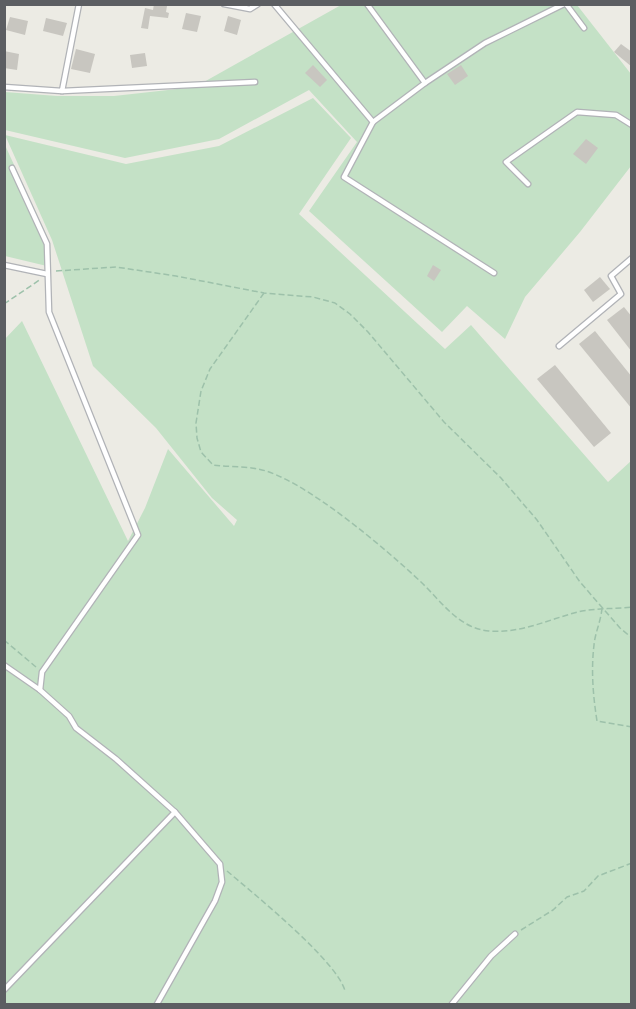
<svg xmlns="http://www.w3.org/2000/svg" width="636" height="1009" font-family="Roboto,sans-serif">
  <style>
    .green { fill: #c4e1c6 }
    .building { fill: #c8c6c0 }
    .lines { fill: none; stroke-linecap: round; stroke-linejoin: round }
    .service-casing { stroke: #b1b3b7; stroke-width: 7 }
    .path { stroke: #9dc1aa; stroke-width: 1.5; stroke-dasharray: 6 3; stroke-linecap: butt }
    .service { stroke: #fff; stroke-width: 4.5 }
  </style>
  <rect width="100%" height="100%" fill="#ecebe4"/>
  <g class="green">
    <path d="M341 5H577L631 74V166L580 232 525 297 505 339 467 306 442 332 309 211 357 142 309 90 219 139 125 158 5 130V92L57 96H114L195 87Z"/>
    <path d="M313 98 351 138 299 214 445 349 471 325 608 482 631 461V1004H5L4 340 22 321 128 541 145 508 168 449 234 526 237 520 212 498 156 428 93 366 52 240 5 135 126 164 219 146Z"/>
    <path d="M4 143 50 243 51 267 5 256Z"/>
  </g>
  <g class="building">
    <path d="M154 4 167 6 166 12 169 13 168 18 150 16 148 29 141 28 145 8 153 10Z"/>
    <path d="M186 13 201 16 197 32 182 29Z"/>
    <path d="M228 16 241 20 237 35 224 31Z"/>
    <path d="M10 17 28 21 25 35 6 30Z"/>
    <path d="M46 18 67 23 63 36 43 31Z"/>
    <path d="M621 44 632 52V67L614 52Z"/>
    <path d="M76 49 95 54 90 73 71 69Z"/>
    <path d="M4 51 19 54 17 70 4 68Z"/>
    <path d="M145 53 147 66 132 68 130 55Z"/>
    <path d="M313 65 327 80 320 87 305 73Z"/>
    <path d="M461 65 468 76 455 85 447 74Z"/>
    <path d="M586 139 598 148 586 164 573 154Z"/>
    <path d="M433 265 441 270 434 281 427 276Z"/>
    <path d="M600 277 610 289 593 302 584 290Z"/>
    <path d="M624 307 632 317V352L607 320Z"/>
    <path d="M595 331 632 377V409L579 344Z"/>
    <path d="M555 365 611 433 594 447 537 379Z"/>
  </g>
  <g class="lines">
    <defs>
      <g id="service">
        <path d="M224 4 250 9 258 4"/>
        <path d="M274 4 373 122 344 177 494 273"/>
        <path d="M367 4 425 83 373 122"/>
        <path d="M566 4 584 28"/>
        <path d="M425 83 485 43 564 4"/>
        <path d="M4 87 62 91 79 4"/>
        <path d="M62 91 255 82"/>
        <path d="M12 168 47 244 49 312 138 535 42 672 40 690 69 716 76 728 116 759 175 812 220 864 222 882 215 901 157 1004"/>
        <path d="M528 184 506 162 577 112 616 115 632 125"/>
        <path d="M4 265 47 274"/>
        <path d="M559 346 621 294 611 276 632 258"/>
        <path d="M4 665 40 690"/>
        <path d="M4 990 175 812"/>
        <path d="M452 1004 491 956 515 934"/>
      </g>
    </defs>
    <use href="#service" class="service-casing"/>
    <g class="path">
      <path d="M56 271 116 267 176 276 264 293 313 297 335 303 350 314 368 332 444 422 501 478 537 520 580 582 620 628 632 638"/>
      <path d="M264 293 210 369 201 391 196 423 197 438 201 452 213 465C227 467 243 466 258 469 302 477 387 550 421 582 442 602 458 628 489 631 522 634 551 618 582 611 599 608 615 609 632 607"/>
      <path d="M4 304 41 279"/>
      <path d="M602 608C601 621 595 633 594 645 591 670 593 696 597 721L632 727"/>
      <path d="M4 640 36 667"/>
      <path d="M227 871C254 894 338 962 345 991"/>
      <path d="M521 930 553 910 567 897 584 891 598 876 632 863"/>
    </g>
    <use href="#service" class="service"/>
  </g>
  <rect width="636" height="1009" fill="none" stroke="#5c5e62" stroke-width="12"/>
</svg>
